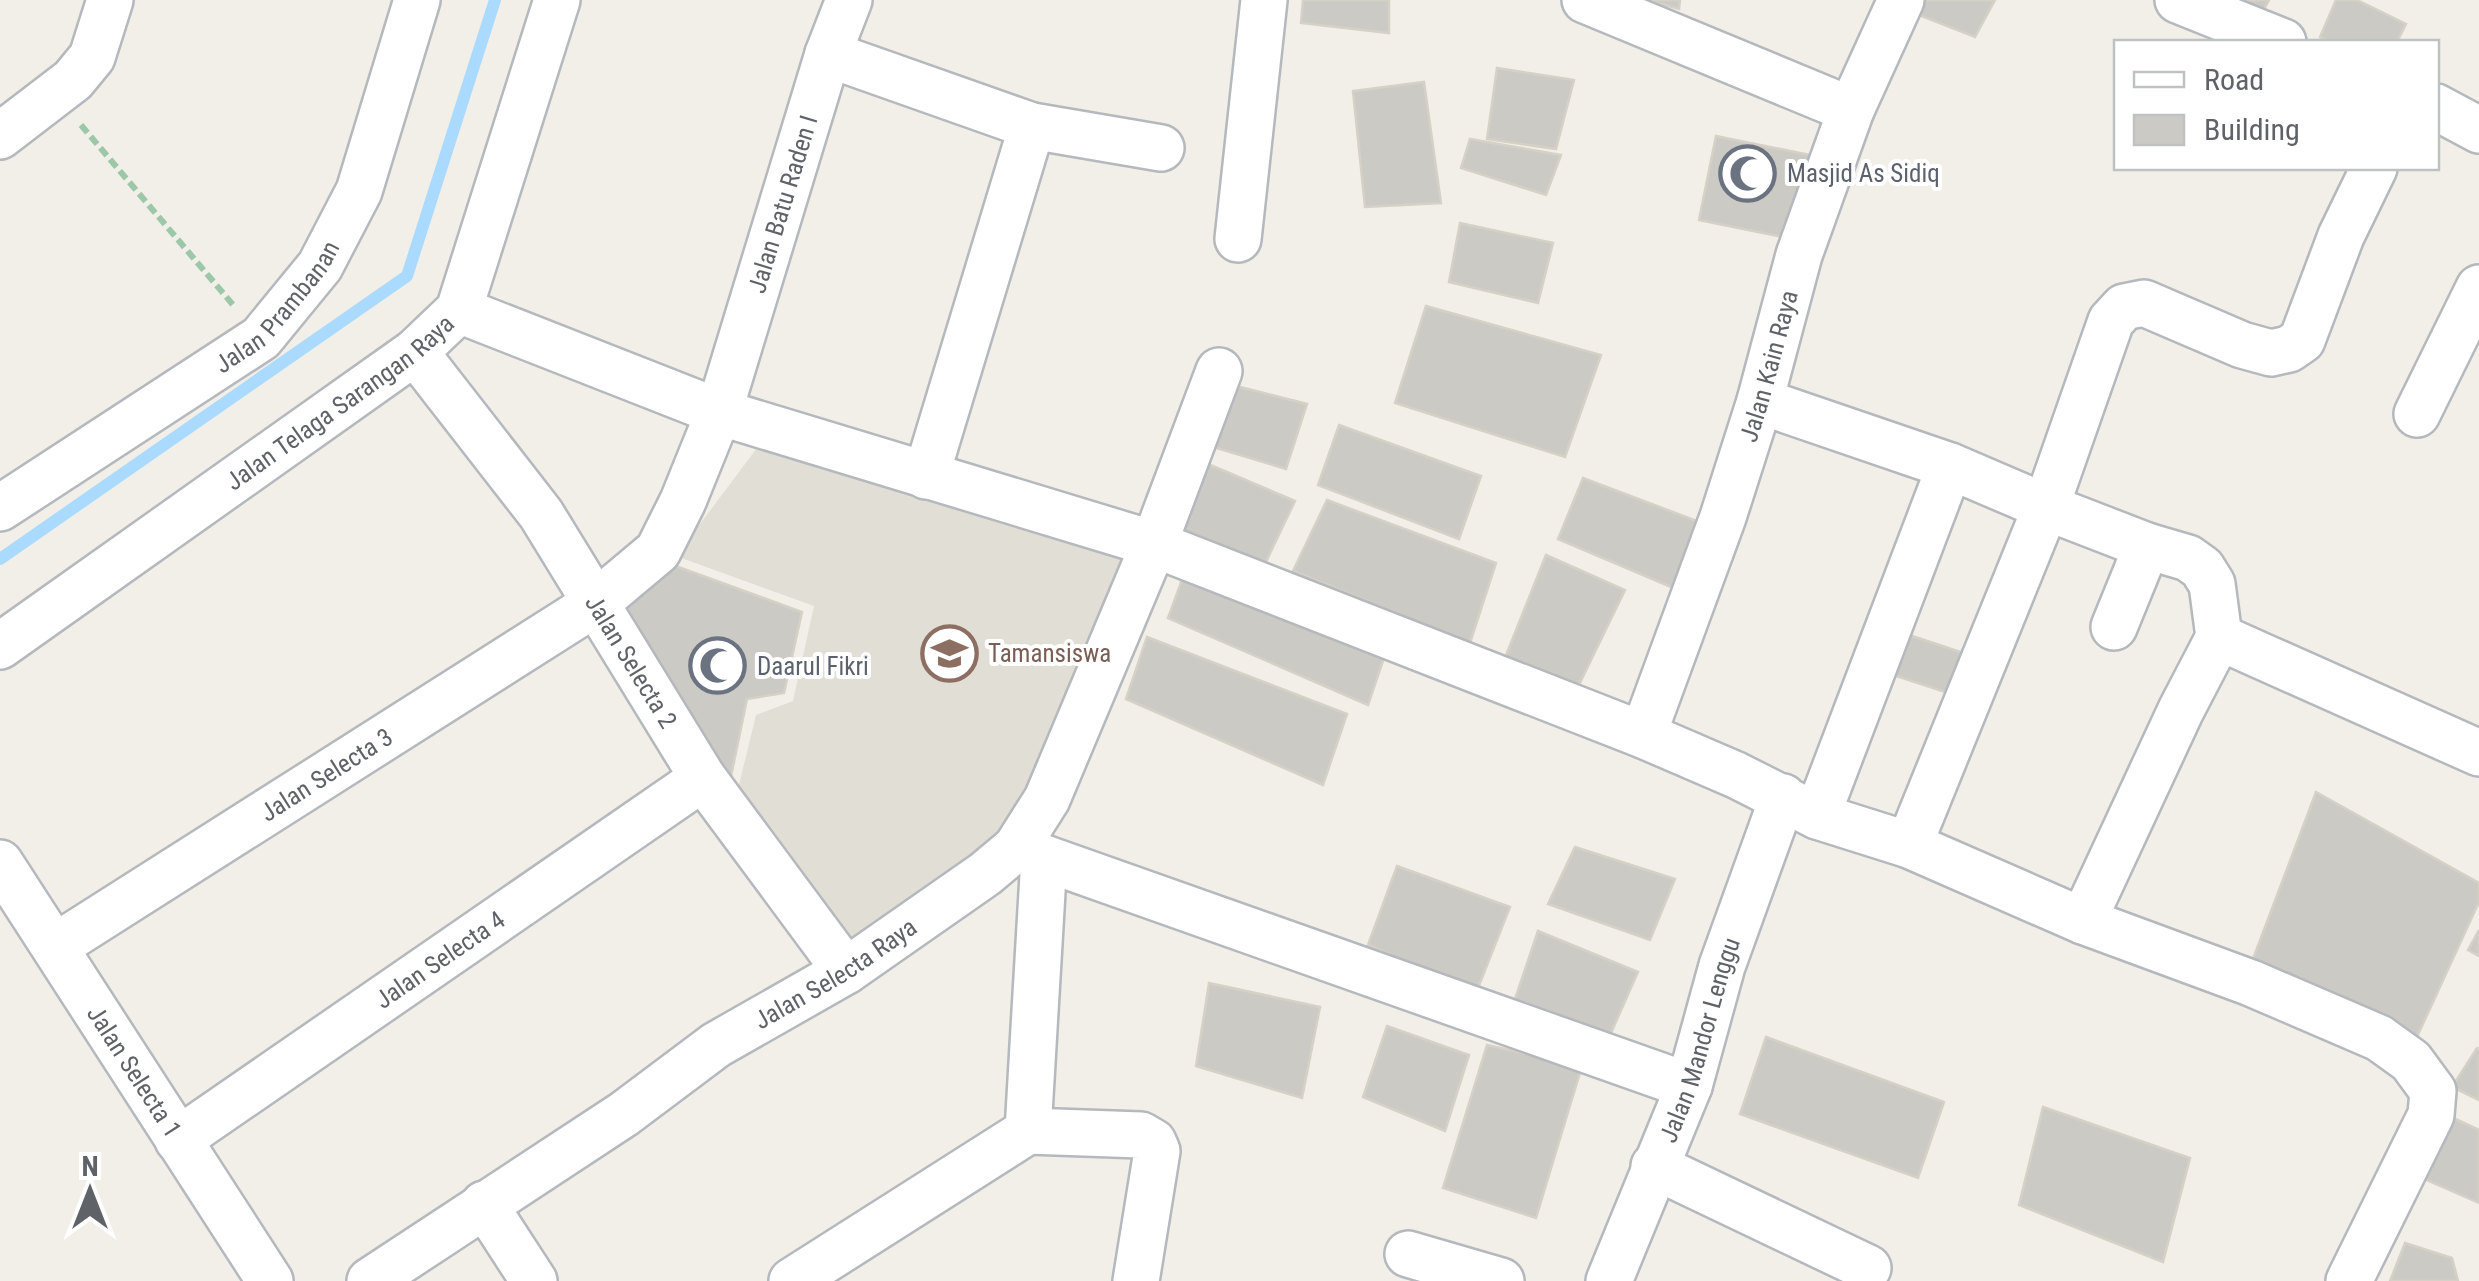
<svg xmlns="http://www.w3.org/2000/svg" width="2479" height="1281" font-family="'Roboto Condensed',sans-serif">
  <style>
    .education { fill: #e1ded6 }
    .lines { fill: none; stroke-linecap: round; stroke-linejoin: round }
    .stream { stroke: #aadaff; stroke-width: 12 }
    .building { fill: #cccac5; stroke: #d6d1c6; stroke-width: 2.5 }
    .minor-casing { stroke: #b5b8bc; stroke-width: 50 }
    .path { stroke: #9cc7a9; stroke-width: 6; stroke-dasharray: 10 5; stroke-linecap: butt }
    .minor { stroke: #fff; stroke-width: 45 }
    .labels { text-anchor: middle; stroke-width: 8; stroke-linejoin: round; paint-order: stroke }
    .worship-label { font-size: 25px; fill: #5b616d; stroke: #fff; text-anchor: start }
    .street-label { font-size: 25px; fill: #5f6368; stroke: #fff }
    .education-label { font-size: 25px; fill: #785e54; stroke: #fff; text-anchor: start }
  </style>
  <rect width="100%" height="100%" fill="#f1efe8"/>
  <path class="education" d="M763 440 1140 554 1008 842 845 949 739 785 756 715 793 701 814 606 676 556Z"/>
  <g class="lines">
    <path class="stream" d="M0 559 407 276 495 0"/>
  </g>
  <g class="building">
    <path d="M1303 0H1389V33L1301 23Z"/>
    <path d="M1647 0H1680L1679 9Z"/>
    <path d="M1924 0H1995L1975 37 1919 15Z"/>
    <path d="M2244 0H2269L2263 11Z"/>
    <path d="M2336 0H2357L2406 24 2397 42H2331L2320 37Z"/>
    <path d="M1497 68 1574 80 1556 149 1487 139Z"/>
    <path d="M1424 82 1441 203 1365 207 1353 91Z"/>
    <path d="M1716 136 1815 156 1797 240 1699 220Z"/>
    <path d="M1470 139 1561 155 1546 195 1461 168Z"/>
    <path d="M1460 223 1553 243 1538 303 1449 282Z"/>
    <path d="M1426 306 1601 355 1565 457 1395 403Z"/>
    <path d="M1232 385 1307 404 1286 469 1213 447Z"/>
    <path d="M1339 425 1481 476 1459 539 1318 485Z"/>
    <path d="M1208 464 1295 501 1264 566 1184 530Z"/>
    <path d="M1583 478 1710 526 1683 592 1558 539Z"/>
    <path d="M1327 500 1496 563 1470 643 1293 571Z"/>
    <path d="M1546 555 1625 590 1575 693 1505 658Z"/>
    <path d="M670 564 802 612 784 693 747 699 730 781 606 605Z"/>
    <path d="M1186 569 1387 649 1368 705 1168 618Z"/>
    <path d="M1900 632 1967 654 1954 695 1887 673Z"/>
    <path d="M1147 637 1347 714 1323 785 1126 699Z"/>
    <path d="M2316 792 2479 883V902L2416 1039 2253 959Z"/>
    <path d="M1575 847 1675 879 1650 940 1548 904Z"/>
    <path d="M1397 866 1510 907 1476 993 1368 945Z"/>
    <path d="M2479 930V956L2468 950Z"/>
    <path d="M1538 931 1638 972 1607 1042 1514 1002Z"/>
    <path d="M1209 983 1320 1007 1302 1098 1196 1066Z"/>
    <path d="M1387 1026 1469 1055 1445 1131 1363 1097Z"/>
    <path d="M1766 1037 1944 1102 1918 1178 1740 1114Z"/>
    <path d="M1487 1045 1582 1066 1536 1218 1443 1188Z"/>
    <path d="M2477 1048 2479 1049V1100L2452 1087Z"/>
    <path d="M2043 1107 2190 1158 2163 1262 2019 1205Z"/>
    <path d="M2447 1115 2479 1130V1203L2415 1175Z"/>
    <path d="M2405 1243 2452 1258 2458 1281H2390Z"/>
  </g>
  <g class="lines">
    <defs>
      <g id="minor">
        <path d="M1585 0 1851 110"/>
        <path d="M2178 0 2283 42"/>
        <path d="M828 54 1032 126 1161 148"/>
        <path d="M2436 107 2479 130"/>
        <path d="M0 136 73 80 92 57 110 0"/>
        <path d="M1238 239 1264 0"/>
        <path d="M459 310 719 412 1154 544 1643 735 1736 775 1817 816 1909 845 2083 921 2251 983 2379 1038 2411 1061 2433 1091 2431 1115 2349 1281"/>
        <path id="s1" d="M415 352 541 514 703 778 846 971"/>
        <path d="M1760 401 1950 466 2046 507 2147 546 2188 558 2202 568 2212 584 2219 637 2479 753"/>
        <path d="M2417 414 2479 288"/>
        <path d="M926 476 1032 126"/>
        <path id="s2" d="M0 508 261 338 320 266 359 191 417 0"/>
        <path d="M2114 627 2147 546"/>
        <path id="s3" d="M0 646 415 352 459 310 557 0"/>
        <path id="s4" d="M1643 735 1723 517 1760 401 1799 255 1851 110 1901 0"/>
        <path d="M1817 816 1950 466"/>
        <path d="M1909 845 2046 507 2111 321 2124 307 2144 303 2242 345 2271 353 2289 349 2302 340 2341 236 2374 168"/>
        <path d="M1016 848 1689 1086"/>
        <path id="s5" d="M0 863 270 1281"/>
        <path d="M2083 921 2181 710 2219 637"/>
        <path id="s6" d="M56 946 596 603 658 551 683 501 719 412 828 54 849 0"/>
        <path d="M1028 1131 1141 1135 1153 1142 1157 1151 1136 1281"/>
        <path id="s7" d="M178 1140 703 778"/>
        <path d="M1654 1166 1868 1268"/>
        <path d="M484 1204 534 1281"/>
        <path d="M1408 1254 1501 1281"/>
        <path id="s8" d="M370 1281 624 1114 716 1045 846 971 985 874 1016 848 1047 799 1154 544 1219 371"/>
        <path d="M792 1281 1028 1131 1044 858"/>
        <path id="s9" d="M1609 1281 1689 1086 1722 966 1783 797"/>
      </g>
    </defs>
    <use href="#minor" class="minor-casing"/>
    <path class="path" d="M81 125 234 306"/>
    <use href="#minor" class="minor"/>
  </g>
  <defs>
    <symbol id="mosque-ring" viewBox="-11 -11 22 22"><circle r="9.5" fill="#fff" stroke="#6b7280" stroke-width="1.5"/><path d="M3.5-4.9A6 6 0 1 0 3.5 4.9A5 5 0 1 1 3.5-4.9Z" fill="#6b7280"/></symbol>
    <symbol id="school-ring" viewBox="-11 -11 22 22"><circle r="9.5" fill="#fff" stroke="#8d6e63" stroke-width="1.5"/><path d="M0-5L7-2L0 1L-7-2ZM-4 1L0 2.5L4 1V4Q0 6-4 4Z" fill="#8d6e63"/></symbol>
  </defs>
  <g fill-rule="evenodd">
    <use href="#mosque-ring" x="1716" y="142" width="63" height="63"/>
    <use href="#school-ring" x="918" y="622" width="63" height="63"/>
    <use href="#mosque-ring" x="686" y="634" width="63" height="63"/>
  </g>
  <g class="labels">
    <g class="worship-label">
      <text x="1787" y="182">Masjid As Sidiq</text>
      <text x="757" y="675">Daarul Fikri</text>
    </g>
    <g class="street-label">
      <text dy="9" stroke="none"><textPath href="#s6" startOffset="1090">Jalan Batu Raden I</textPath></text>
      <text dy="9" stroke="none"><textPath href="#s2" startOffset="345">Jalan Prambanan</textPath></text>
      <text dy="9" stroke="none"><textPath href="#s4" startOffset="390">Jalan Kain Raya</textPath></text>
      <text dy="9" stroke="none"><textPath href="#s3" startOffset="418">Jalan Telaga Sarangan Raya</textPath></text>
      <text dy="9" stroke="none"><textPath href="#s1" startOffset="378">Jalan Selecta 2</textPath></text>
      <text dy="9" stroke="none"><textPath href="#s6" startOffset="320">Jalan Selecta 3</textPath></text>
      <text dy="9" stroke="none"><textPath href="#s7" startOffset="318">Jalan Selecta 4</textPath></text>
      <text dy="9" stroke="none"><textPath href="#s8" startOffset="558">Jalan Selecta Raya</textPath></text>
      <text dy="9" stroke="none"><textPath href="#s9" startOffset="258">Jalan Mandor Lenggu</textPath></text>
      <text dy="9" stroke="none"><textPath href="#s5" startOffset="248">Jalan Selecta 1</textPath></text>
    </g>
    <g class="education-label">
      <text x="988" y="662">Tamansiswa</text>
    </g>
  </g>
  <rect x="2114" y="40" width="325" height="130" fill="#ffffff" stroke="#bfc1c3" stroke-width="2.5"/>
  <rect x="2134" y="72" width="50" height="15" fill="#ffffff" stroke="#bfc1c3" stroke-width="2.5"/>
  <text x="2204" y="90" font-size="30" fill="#5f6368">Road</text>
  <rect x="2134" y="115" width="50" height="30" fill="#cccac5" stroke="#bfc1c3" stroke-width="2.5"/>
  <text x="2204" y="140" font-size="30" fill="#5f6368">Building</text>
  <g transform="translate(90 1191)" stroke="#ffffff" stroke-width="8" paint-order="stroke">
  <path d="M0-8L18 38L0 25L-18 38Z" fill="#5f6368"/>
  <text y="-15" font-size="28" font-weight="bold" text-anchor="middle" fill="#5f6368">N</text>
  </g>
</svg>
